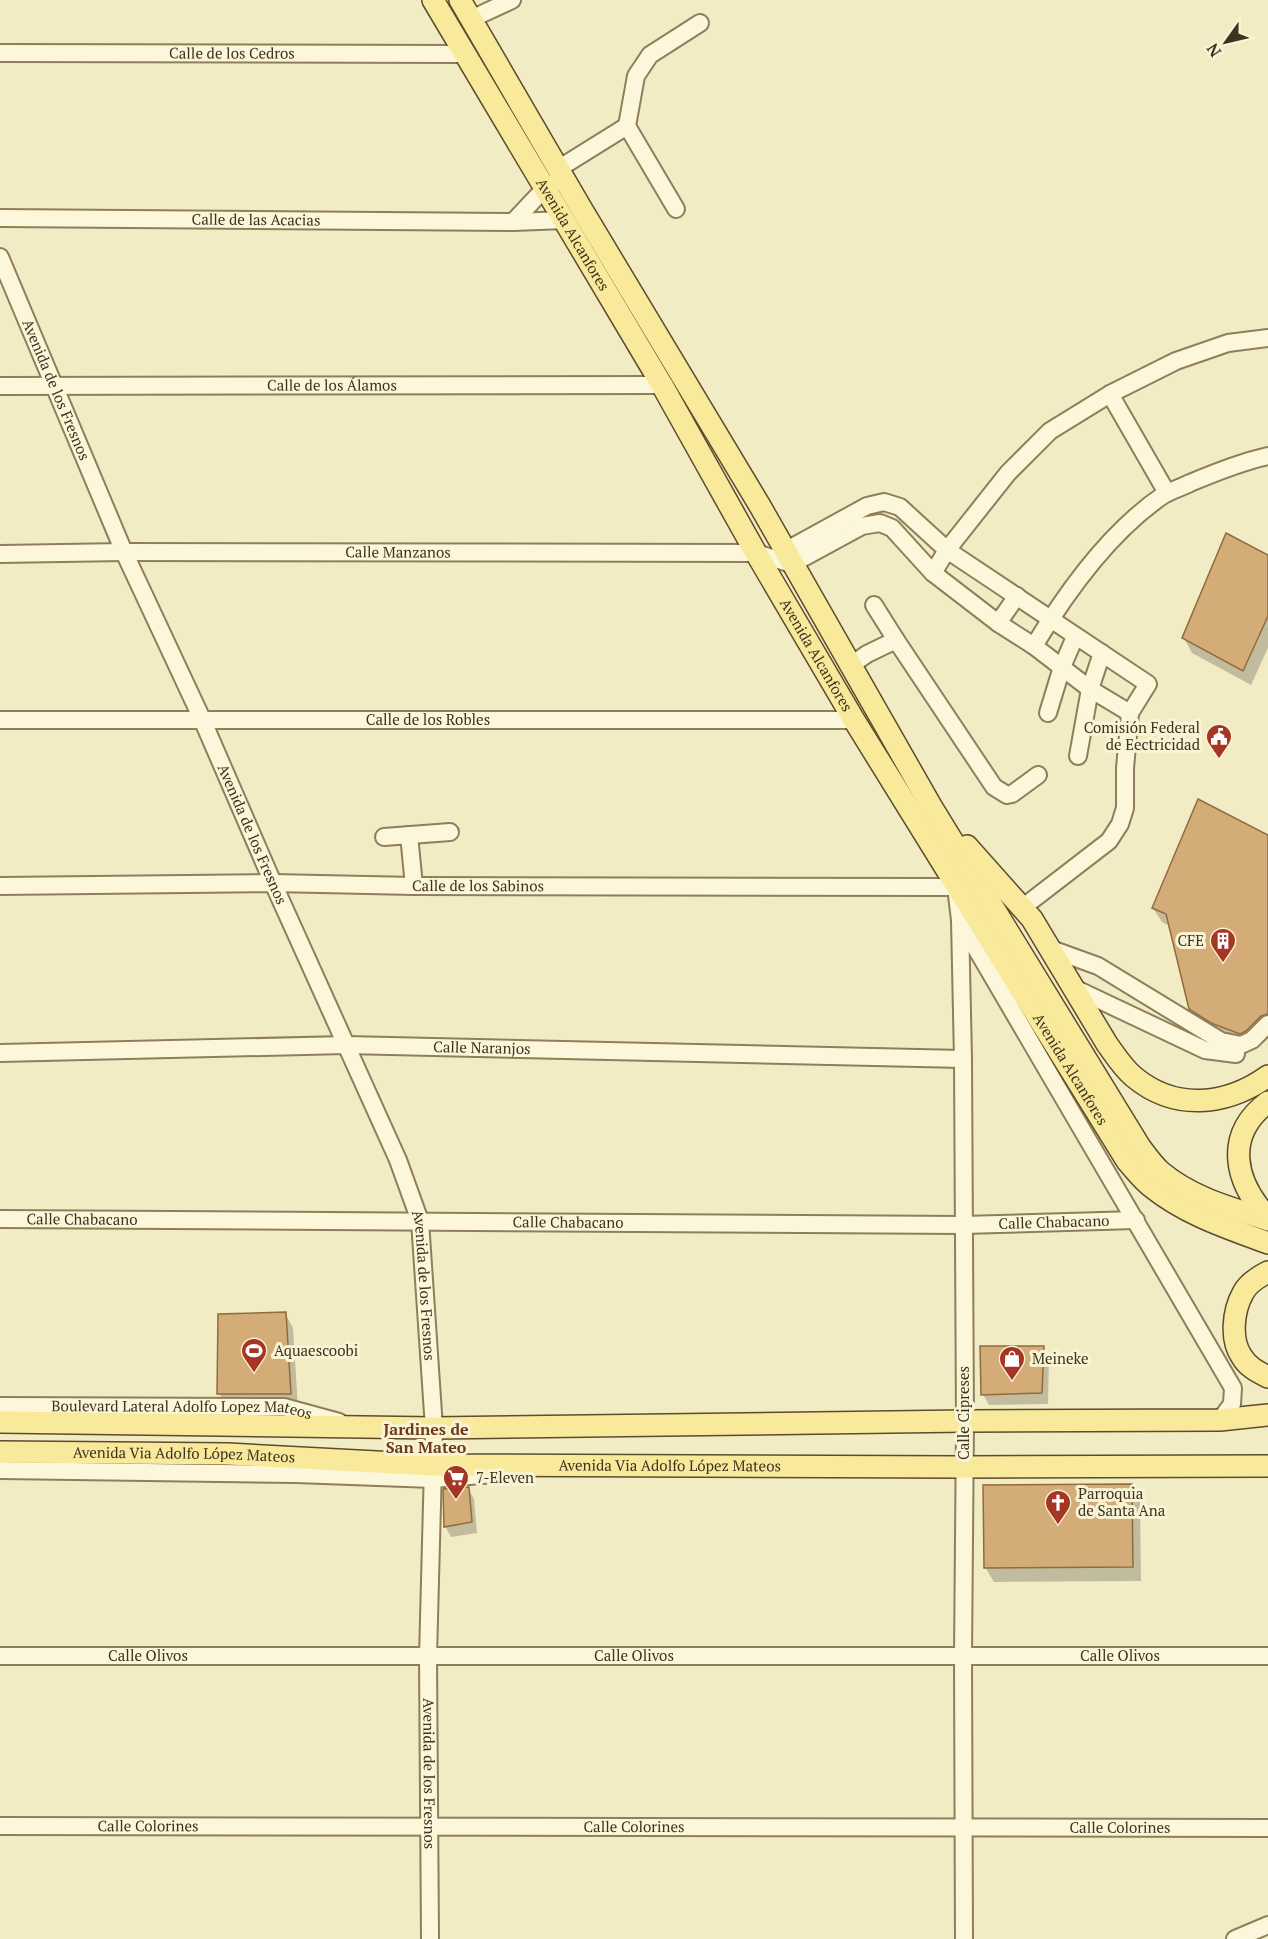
<svg xmlns="http://www.w3.org/2000/svg" width="1268" height="1939" font-family="'PT Serif',serif">
  <style>
    .shadow { fill: #0003 }
    .building { fill: #d3ac78; stroke: #916b3d; stroke-width: 1.5 }
    .lines { fill: none; stroke-linecap: round; stroke-linejoin: round }
    .minor-casing { stroke: #8f7e59; stroke-width: 20 }
    .major-casing { stroke: #5d4b2d; stroke-width: 24 }
    .minor { stroke: #fcf7da; stroke-width: 16 }
    .major { stroke: #f8e99b; stroke-width: 21 }
    .labels { text-anchor: middle; stroke-width: 6; stroke-linejoin: round; paint-order: stroke }
    .street-label { font-size: 15px; fill: #3e331e; stroke: #f9f4d6 }
    .poi-label { font-size: 15px; fill: #3e331e; stroke: #f9f4d6; text-anchor: start }
    .neighbourhood-label { font-size: 16px; font-weight: bold; fill: #6f391a; stroke: #f9f4d6 }
  </style>
  <rect width="100%" height="100%" fill="#f2ecc5"/>
  <g class="shadow">
    <path d="M1268 557V648L1251 685 1192 653 1184 638Z"/>
    <path d="M1268 837V1032L1254 1046 1199 1024 1190 1008 1170 926 1162 922 1153 908Z"/>
    <path d="M285 1313 293 1328 298 1408H227L219 1393Z"/>
    <path d="M1043 1348 1049 1359 1048 1404 989 1405 983 1394Z"/>
    <path d="M1131 1486 1140 1500 1141 1581 994 1582 985 1567Z"/>
    <path d="M468 1488 474 1499 477 1533 451 1537 445 1526Z"/>
  </g>
  <g class="building">
    <path d="M1226 533 1268 555V616L1243 671 1182 638Z"/>
    <path d="M1198 799 1268 835V1014L1261 1016 1246 1031 1240 1034 1211 1023 1189 1009 1166 914 1152 908Z"/>
    <path d="M286 1312 291 1394H217L218 1314Z"/>
    <path d="M980 1346H1044L1042 1393 981 1395Z"/>
    <path d="M1132 1484 1133 1567 984 1568 983 1485Z"/>
    <path d="M469 1487 472 1522 444 1527 443 1489Z"/>
  </g>
  <g class="lines">
    <defs>
      <g id="minor">
        <path d="M471 19 512 0"/>
        <path id="s1" d="M0 53 465 54"/>
        <path d="M558 169 627 126"/>
        <path d="M676 209 627 126 636 76 650 55 700 23"/>
        <path id="s2" d="M0 218 513 222 565 220"/>
        <path d="M513 222 545 188 553 183"/>
        <path id="s3" d="M0 257 124 552 202 719 273 883 398 1160 420 1221 434 1428 428 1657 430 1939"/>
        <path id="s4" d="M0 386 662 385"/>
        <path d="M1110 394 1167 493"/>
        <path d="M785 551 867 506 884 502 900 507 947 550 1148 684 1130 713 1125 768V808L1120 824 1109 841 1022 908"/>
        <path id="s5" d="M0 554 124 552 756 553 792 564 862 526 880 523 892 528 933 573 998 623 1034 646 1090 689 1130 713"/>
        <path d="M933 573 947 550 1008 473 1050 431 1110 394 1176 361 1228 343 1268 338"/>
        <path d="M874 605 896 640"/>
        <path d="M998 623 1017 596"/>
        <path d="M1034 646C1067 591 1111 530 1165 494 1173 490 1182 487 1190 483 1216 472 1241 462 1268 456"/>
        <path d="M850 666 867 654 896 640 994 787 1007 795 1012 794 1038 775"/>
        <path d="M1048 713 1062 667 1075 637"/>
        <path id="s6" d="M0 720H854"/>
        <path d="M1078 756 1090 689 1102 653"/>
        <path d="M409 835 414 886"/>
        <path d="M384 837 450 832"/>
        <path id="s7" d="M0 886 273 883 414 886 956 887 960 920 963 1059 965 1421 963 1657 964 1939"/>
        <path d="M960 921 1233 1388 1232 1404 1220 1420"/>
        <path d="M1051 949 1098 966 1221 1041 1241 1045 1252 1040 1268 1024"/>
        <path d="M1074 988 1205 1050 1236 1054"/>
        <path id="s8" d="M0 1053 346 1045 963 1059"/>
        <path id="s9" d="M0 1219 963 1225 1136 1220"/>
        <path id="s10" d="M0 1406 284 1407 339 1422"/>
        <path d="M0 1470 296 1474 433 1479 494 1474"/>
        <path id="s11" d="M0 1656H1268"/>
        <path id="s12" d="M0 1826 1268 1828"/>
        <path d="M1235 1939 1268 1925"/>
      </g>
      <g id="major">
        <path id="s13" d="M433 0 662 385 756 553 854 720 1127 1161C1135 1170 1143 1181 1153 1188 1187 1215 1228 1228 1268 1243"/>
        <path d="M460 0 581 208 760 506 931 806 1140 1147C1146 1155 1153 1165 1161 1172 1192 1198 1231 1208 1268 1220"/>
        <path d="M967 846 1032 919 1107 1044C1115 1055 1123 1068 1134 1077 1175 1111 1226 1106 1268 1076"/>
        <path d="M1268 1102C1224 1135 1234 1181 1268 1218"/>
        <path d="M1268 1272C1258 1277 1248 1283 1243 1293 1233 1311 1230 1340 1242 1357 1248 1367 1258 1372 1268 1377"/>
        <path d="M0 1422 434 1428 965 1421 1220 1420 1268 1415"/>
        <path id="s14" d="M0 1452 228 1454 433 1465 964 1467 1268 1466"/>
      </g>
    </defs>
    <use href="#minor" class="minor-casing"/>
    <use href="#major" class="major-casing"/>
    <use href="#minor" class="minor"/>
    <use href="#major" class="major"/>
  </g>
  <defs>
    <symbol id="civic-pin" viewBox="-11 -11 22 30"><path d="M0 17L-7.5 6A9.5 9.5 0 1 1 7.5 6Z" fill="#a43623" stroke="#f9f4d6"/><path d="M-.6-6.5H3V-4.5H.6V-3L4-1V1h2V6H-6V1h2V-1L-.6-3ZM-1.2 2.5V6h2.4V2.5Z" fill="#fff"/></symbol>
    <symbol id="building-pin" viewBox="-11 -11 22 30"><path d="M0 17L-7.5 6A9.5 9.5 0 1 1 7.5 6Z" fill="#a43623" stroke="#f9f4d6"/><path d="M-4-6H4V6H1V3H-1V6H-4ZM-2.5-4.3h1.7v1.8h-1.7ZM.8-4.3h1.7v1.8H.8ZM-2.5-1h1.7V.8h-1.7ZM.8-1h1.7V.8H.8Z" fill="#fff"/></symbol>
    <symbol id="stadium-pin" viewBox="-11 -11 22 30"><path d="M0 17L-7.5 6A9.5 9.5 0 1 1 7.5 6Z" fill="#a43623" stroke="#f9f4d6"/><path d="M0-5a6.5 5 0 1 0 0 10a6.5 5 0 1 0 0-10ZM-3.5-1.8h7v3.6h-7Z" fill="#fff"/></symbol>
    <symbol id="shop-pin" viewBox="-11 -11 22 30"><path d="M0 17L-7.5 6A9.5 9.5 0 1 1 7.5 6Z" fill="#a43623" stroke="#f9f4d6"/><path d="M-5-2.5h2.3a2.7 3.5 0 0 1 5.4 0H5L5.5 6h-11ZM-1.5-2.5h3a1.5 2.3 0 0 0-3 0Z" fill="#fff"/></symbol>
    <symbol id="supermarket-pin" viewBox="-11 -11 22 30"><path d="M0 17L-7.5 6A9.5 9.5 0 1 1 7.5 6Z" fill="#a43623" stroke="#f9f4d6"/><path d="M-6-5.5h2.5l.6 2H6L4.5 2H-2.5L-4.4-4H-6ZM-1.5 3.2a1.3 1.3 0 1 0 .1 0ZM3 3.2a1.3 1.3 0 1 0 .1 0Z" fill="#fff"/></symbol>
    <symbol id="church-pin" viewBox="-11 -11 22 30"><path d="M0 17L-7.5 6A9.5 9.5 0 1 1 7.5 6Z" fill="#a43623" stroke="#f9f4d6"/><path d="M-1.2-6h2.4v3.5h3.3v2.4h-3.3V6h-2.4V-.1h-3.3v-2.4h3.3Z" fill="#fff"/></symbol>
  </defs>
  <g fill-rule="evenodd">
    <use href="#civic-pin" x="1204" y="722" width="30" height="40"/>
    <use href="#building-pin" x="1208" y="926" width="30" height="40"/>
    <use href="#stadium-pin" x="239" y="1336" width="30" height="40"/>
    <use href="#shop-pin" x="997" y="1344" width="30" height="40"/>
    <use href="#supermarket-pin" x="441" y="1463" width="30" height="40"/>
    <use href="#church-pin" x="1043" y="1488" width="30" height="40"/>
  </g>
  <g class="labels">
    <g class="street-label">
      <text dy="5" stroke="none"><textPath href="#s1" startOffset="232">Calle de los Cedros</textPath></text>
      <text dy="5" stroke="none"><textPath href="#s2" startOffset="256">Calle de las Acacias</textPath></text>
      <text dy="5" stroke="none"><textPath href="#s13" startOffset="273">Avenida Alcanfores</textPath></text>
      <text dy="5" stroke="none"><textPath href="#s4" startOffset="332">Calle de los Álamos</textPath></text>
      <text dy="5" stroke="none"><textPath href="#s3" startOffset="144">Avenida de los Fresnos</textPath></text>
      <text dy="5" stroke="none"><textPath href="#s5" startOffset="398">Calle Manzanos</textPath></text>
      <text dy="5" stroke="none"><textPath href="#s13" startOffset="759">Avenida Alcanfores</textPath></text>
      <text dy="5" stroke="none"><textPath href="#s6" startOffset="428">Calle de los Robles</textPath></text>
      <text dy="5" stroke="none"><textPath href="#s3" startOffset="630">Avenida de los Fresnos</textPath></text>
      <text dy="5" stroke="none"><textPath href="#s7" startOffset="478">Calle de los Sabinos</textPath></text>
      <text dy="5" stroke="none"><textPath href="#s8" startOffset="482">Calle Naranjos</textPath></text>
      <text dy="5" stroke="none"><textPath href="#s13" startOffset="1245">Avenida Alcanfores</textPath></text>
      <text dy="5" stroke="none"><textPath href="#s9" startOffset="82">Calle Chabacano</textPath></text>
      <text dy="5" stroke="none"><textPath href="#s9" startOffset="568">Calle Chabacano</textPath></text>
      <text dy="5" stroke="none"><textPath href="#s9" startOffset="1054">Calle Chabacano</textPath></text>
      <text dy="5" stroke="none"><textPath href="#s3" startOffset="1116">Avenida de los Fresnos</textPath></text>
      <text dy="5" stroke="none"><textPath href="#s10" startOffset="182">Boulevard Lateral Adolfo Lopez Mateos</textPath></text>
      <text transform="translate(964 1413) rotate(-90)" y="5">Calle Cipreses</text>
      <text dy="5" stroke="none"><textPath href="#s14" startOffset="184">Avenida Via Adolfo López Mateos</textPath></text>
      <text dy="5" stroke="none"><textPath href="#s14" startOffset="670">Avenida Via Adolfo López Mateos</textPath></text>
      <text dy="5" stroke="none"><textPath href="#s11" startOffset="148">Calle Olivos</textPath></text>
      <text dy="5" stroke="none"><textPath href="#s11" startOffset="634">Calle Olivos</textPath></text>
      <text dy="5" stroke="none"><textPath href="#s11" startOffset="1120">Calle Olivos</textPath></text>
      <text dy="5" stroke="none"><textPath href="#s3" startOffset="1605">Avenida de los Fresnos</textPath></text>
      <text dy="5" stroke="none"><textPath href="#s12" startOffset="148">Calle Colorines</textPath></text>
      <text dy="5" stroke="none"><textPath href="#s12" startOffset="634">Calle Colorines</textPath></text>
      <text dy="5" stroke="none"><textPath href="#s12" startOffset="1120">Calle Colorines</textPath></text>
    </g>
    <g class="poi-label">
      <text x="1200" y="733" text-anchor="end">Comisión Federal<tspan x="1200" dy="17">de Eectricidad</tspan></text>
      <text x="1204" y="946" text-anchor="end">CFE</text>
      <text x="274" y="1356">Aquaescoobi</text>
      <text x="1032" y="1364">Meineke</text>
      <text x="476" y="1483">7-Eleven</text>
      <text x="1078" y="1499">Parroquia<tspan x="1078" dy="17">de Santa Ana</tspan></text>
    </g>
    <g class="neighbourhood-label">
      <text x="426" y="1435">Jardines de<tspan x="426" dy="18">San Mateo</tspan></text>
    </g>
  </g>
  <g transform="translate(1226 42) rotate(236)" stroke="#f9f4d6" stroke-width="4.5" paint-order="stroke">
  <path d="M0-4.5L10 22L0 15L-10 22Z" fill="#3e331e"/>
  <text y="-9" font-size="16" font-weight="bold" text-anchor="middle" fill="#3e331e">N</text>
  </g>
</svg>
